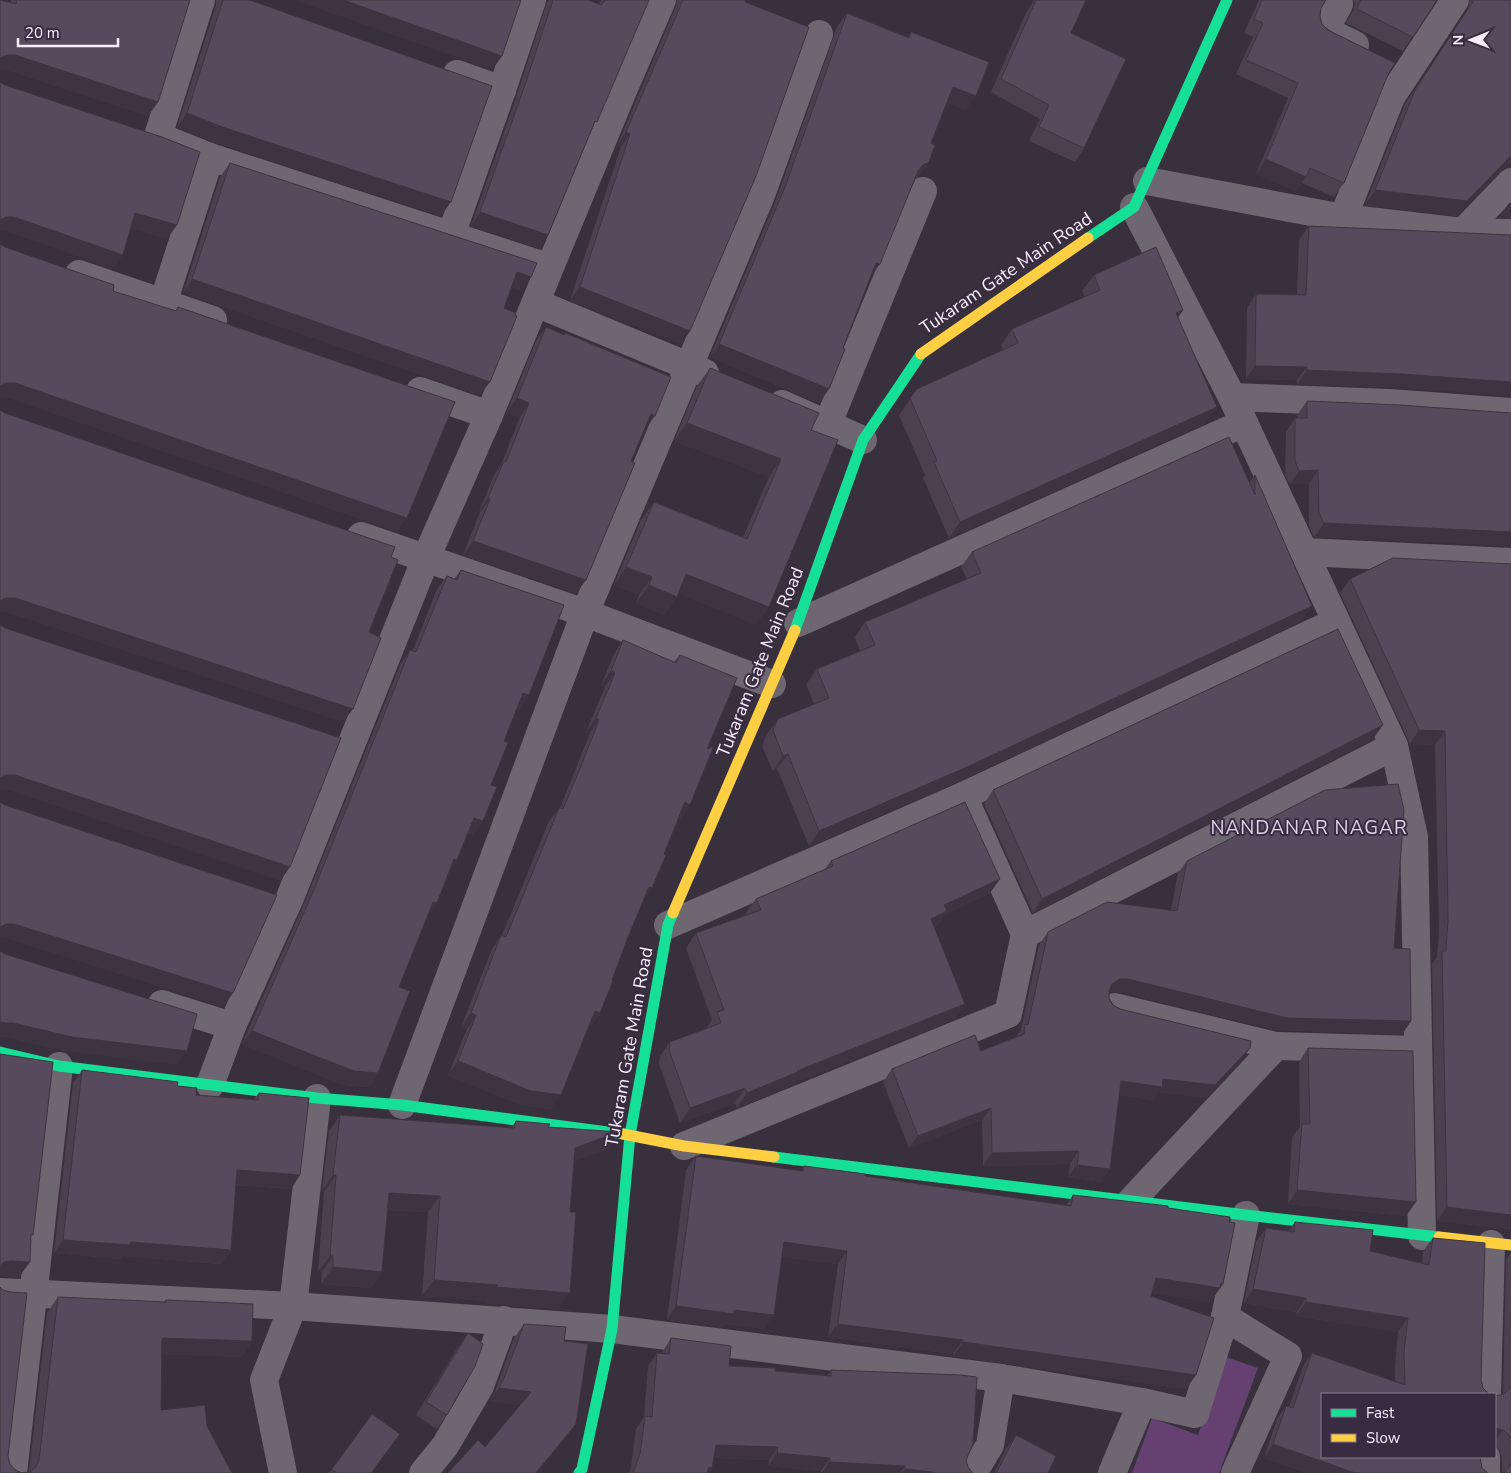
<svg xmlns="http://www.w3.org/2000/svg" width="1511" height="1473" font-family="'Nunito Sans',sans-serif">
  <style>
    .green { fill: #644171 }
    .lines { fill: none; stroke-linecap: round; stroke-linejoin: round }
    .street { stroke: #6e6671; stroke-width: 28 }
    .fast { stroke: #16e098; stroke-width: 11 }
    .slow { stroke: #ffcf43; stroke-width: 11 }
    .wall { fill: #4c4050 }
    .shaded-wall { fill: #3e3441 }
    .building { fill: #584a5d; stroke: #3e3441 }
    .labels { text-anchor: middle; stroke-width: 4; stroke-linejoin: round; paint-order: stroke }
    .street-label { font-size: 18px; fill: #f7eefb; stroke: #3a2c40 }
    .neighbourhood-label { font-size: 19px; letter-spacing: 1px; fill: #e1cfe8; stroke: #3a2c40 }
  </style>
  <rect width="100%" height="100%" fill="#38303c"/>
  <path class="green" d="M1226 1357 1258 1368 1219 1473H1132L1152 1418 1198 1435Z"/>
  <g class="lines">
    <g class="street">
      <path d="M1330 0 1339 4 1325 30 1355 45"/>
      <path d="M502 90 532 0"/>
      <path d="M158 136 201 0"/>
      <path d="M165 139 210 157 548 267"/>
      <path d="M1147 181 1343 218 1463 232 1511 233"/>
      <path d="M1134 207 1232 397 1394 746 1414 837 1422 1236"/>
      <path d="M1343 218 1391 97 1455 0"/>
      <path d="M1463 232 1511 182"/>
      <path d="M451 235 502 90 457 74"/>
      <path d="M79 274 213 320"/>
      <path d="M163 303 210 157"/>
      <path d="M536 303 705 373"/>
      <path d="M420 391 489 415"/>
      <path d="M1232 397 1390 403 1511 412"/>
      <path d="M782 404 863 440"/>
      <path d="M828 423 923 191"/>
      <path d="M361 536 585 613 772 684"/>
      <path d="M1305 552 1511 562"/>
      <path d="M798 623 1244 423"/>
      <path d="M963 796 1025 934"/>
      <path d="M668 925 963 796 1336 622"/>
      <path d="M162 1004 232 1026"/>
      <path d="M1115 1007 1276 1046"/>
      <path d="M210 1085 232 1026 289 900 426 558 489 415 622 93 662 0"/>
      <path d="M402 1105 585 613 761 195 819 34"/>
      <path d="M684 1146 1008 1014 1025 934 1394 746"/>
      <path d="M1131 1201 1276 1046 1418 1050"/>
      <path d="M0 1292 293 1306 612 1329 1001 1378 1142 1402 1195 1414 1225 1317 1246 1215"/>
      <path d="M1225 1317 1288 1356 1235 1473"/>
      <path d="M1487 1394 1491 1244"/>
      <path d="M13 1473 59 1066"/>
      <path d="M283 1473 264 1380 293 1306 317 1098"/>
      <path d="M423 1473 445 1446 480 1386 504 1320"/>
      <path d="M973 1473 990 1445 1001 1378"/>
      <path d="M1112 1473 1142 1402"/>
      <path d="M1486 1473V1457"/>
    </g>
    <g class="fast">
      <path d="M1088 238 1134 207 1227 0"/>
      <path d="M795 630 863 440 921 354"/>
      <path d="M0 1052 59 1066 317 1098 402 1105 623 1134"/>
      <path d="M774 1157 1246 1215 1439 1237"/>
      <path d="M579 1473 582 1469 612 1329 630 1135 668 925 673 913"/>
    </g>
    <g class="slow">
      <path d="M921 354 1088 238"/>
      <path d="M673 913 795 630"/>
      <path d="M623 1134 684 1146 774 1157"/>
      <path d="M1439 1237 1511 1245"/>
    </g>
  </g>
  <g class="wall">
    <path d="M11 0H190L158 102 148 116 5 69Z"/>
    <path d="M216 0H250L441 216 215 142 177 127 216 5Z"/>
    <path d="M549 0H588L599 4 601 0H649L539 248 471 226 517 95 547 2Z"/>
    <path d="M677 0H746L690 331 681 344 570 300 621 147 617 146 676 6Z"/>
    <path d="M1034 0H1086L1071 33 1084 148 1075 162 1029 141 1040 119 991 92 1026 13Z"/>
    <path d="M1259 0H1326L1321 8 1320 16 1322 24 1387 77 1344 183 1334 197 1302 183 1296 191 1256 174 1288 98 1236 74 1253 37 1244 33Z"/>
    <path d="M1353 0H1437L1403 51 1346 23 1353 11 1355 4Z"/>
    <path d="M1470 0H1511L1506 167 1500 171 1457 216 1365 205 1405 104 1468 9Z"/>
    <path d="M847 13 908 37 911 32 966 110 947 102 931 143 929 162 919 176 916 178 870 278 819 403 710 357 776 200 837 27Z"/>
    <path d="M230 163 531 277 521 290 512 287 504 308 480 395 183 293 220 177Z"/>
    <path d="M1309 226 1391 387 1297 384V380L1246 379 1247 308 1256 294 1297 295 1299 240Z"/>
    <path d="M1094 275 1183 310 1178 317 1206 423 949 538 923 478 925 475 899 415 917 389 1003 350 1001 345 1012 329 1085 297 1082 291Z"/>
    <path d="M546 327 564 334 565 333 645 429H644L631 461 586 580 576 593 463 555 480 512H479L494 475 500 467 520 417 507 412 536 341Z"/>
    <path d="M710 368 811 430 756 625 678 593 677 597 664 615 636 603 639 595 614 585 641 520 654 502 743 537 769 477 674 441 697 386Z"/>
    <path d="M1307 401 1511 413 1314 537 1309 526V484H1290L1285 475 1286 432 1295 418H1297V415Z"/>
    <path d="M1255 475 1301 621 957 782 809 846 777 769 773 771 762 746 767 734 778 719 814 704 806 684 817 669 860 651 855 637 865 622 967 579 961 567 972 552 1249 483Z"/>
    <path d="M1511 564V1229L1437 1221 1432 964 1437 957 1439 933 1435 745 1410 744 1340 593 1350 579Z"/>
    <path d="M461 570 529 695 519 709 517 708 504 741 491 785 483 821 473 835 468 833 457 860 449 871 428 916 399 987 378 1073 369 1087 344 1085 242 1044 303 906 401 663 410 650H413L437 589 447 576 454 579Z"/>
    <path d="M623 640 674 662 680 655 707 749 681 819 679 818 628 937 612 980 600 1013 590 1027 589 1026 551 1109 521 1105 448 1075 467 1029 461 1027 492 949 501 935H502L549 821 559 808H560L590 733 586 732 605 687 601 685 614 654Z"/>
    <path d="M1373 739 1033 913 984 804 993 790Z"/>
    <path d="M831 861 990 893 944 915 937 926 934 927 955 1019 789 1085 787 1087 737 1108 735 1103 680 1123 659 1064 660 1056 670 1042 708 1028 707 1027 712 1020 686 948 696 933 747 915 746 913 756 899 825 869Z"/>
    <path d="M1187 861 1394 948 1411 1021 1402 1034 1278 1030 1119 992H1111L1109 993V998L1113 1005 1120 1009 1250 1048 1241 1060 1206 1098 1158 1092 1153 1100 1119 1095 1102 1182 1068 1177 1070 1164 983 1166 982 1120 909 1148 883 1082 892 1069 981 1051 1016 1037 1021 1030 1039 945 1048 932 1171 910 1178 873Z"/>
    <path d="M1308 1048 1406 1216 1288 1204 1292 1137 1300 1127 1299 1062Z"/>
    <path d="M82 1070 177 1086 196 1095 254 1099 259 1093 291 1189 236 1185 231 1250 221 1264 122 1256 121 1259 54 1253 73 1083Z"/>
    <path d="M340 1115 511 1128 516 1121 548 1127 608 1149 574 1161 558 1309 485 1303 486 1301 422 1296 428 1212 387 1210 382 1272 371 1288 321 1284 322 1272H318L324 1192 322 1191 329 1131Z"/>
    <path d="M696 1156 801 1171 804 1166 865 1176 1066 1205 1073 1195 1168 1208 1223 1284 1210 1302 1152 1293 1151 1296 1186 1389 953 1356V1354L828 1337 838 1264 782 1257 764 1329 726 1324 724 1327 667 1320 686 1170Z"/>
    <path d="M1295 1222 1370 1251 1422 1263 1423 1251 1433 1238 1483 1388 1488 1393 1322 1394 1480 1459 1482 1468 1488 1473H1307L1264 1458 1277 1419 1286 1406 1289 1407 1303 1366 1312 1353 1395 1382V1365L1398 1332 1296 1316 1297 1312 1244 1303 1256 1242 1266 1228 1288 1231Z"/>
    <path d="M1511 1253V1473H1502V1457L1499 1449 1495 1445V1396L1503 1394 1506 1260Z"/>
    <path d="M58 1297 165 1302 166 1300 252 1341 241 1357 162 1354 161 1410 207 1426 232 1473H0L8 1456 10 1464 15 1470 22 1473 29 1472 47 1313Z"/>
    <path d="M524 1324 564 1341 566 1438 520 1405 489 1401 495 1392 514 1338Z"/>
    <path d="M468 1333 447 1415 437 1429 416 1415 458 1347Z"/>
    <path d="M671 1338 729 1366 775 1371 828 1375 831 1370 966 1460 968 1467 972 1473H821V1471L768 1466 769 1460 714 1458 712 1468 709 1473H629L631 1467 636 1429 644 1417 648 1366 657 1353 662 1354 663 1351Z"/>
    <path d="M372 1414 390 1448 371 1473H329Z"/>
    <path d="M1016 1435 1048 1473H994L1006 1449Z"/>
  </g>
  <g class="shaded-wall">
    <path d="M294 0H343L502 56 492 70Z"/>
    <path d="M7 55H15L158 102 148 116 5 69H0V58Z"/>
    <path d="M953 87 976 96 966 110 943 101Z"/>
    <path d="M187 113 451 202 441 216 215 142 177 127Z"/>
    <path d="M626 132 630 134 621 147 617 146Z"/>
    <path d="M1511 156V167H1506L1500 171 1457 216 1365 205 1375 190Z"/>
    <path d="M1266 159 1306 177 1296 191 1256 174Z"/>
    <path d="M929 162 919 176 913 179 923 165Z"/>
    <path d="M1509 203H1511V218L1499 217Z"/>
    <path d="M480 212 548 235 539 248 471 226Z"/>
    <path d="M135 213 177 225 167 239 125 227Z"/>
    <path d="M6 217H14L123 255 113 269 5 231H0V220Z"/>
    <path d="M876 263 880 264 870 278 866 277Z"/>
    <path d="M517 272 531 277 521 290 508 286Z"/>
    <path d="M192 279 490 382 480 395 183 293Z"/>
    <path d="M580 287 690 331 681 344 570 300Z"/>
    <path d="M1183 310 1172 326 1176 313Z"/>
    <path d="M719 344 829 389 819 403 710 357Z"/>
    <path d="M1255 366 1307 367 1297 380 1246 379Z"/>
    <path d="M1307 370 1401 374 1511 382V396L1391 387 1297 384Z"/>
    <path d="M6 383H15L407 518 397 532 5 397H0V386Z"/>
    <path d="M517 398 529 403 520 417 507 412Z"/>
    <path d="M1217 407 1206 423 949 538 960 522Z"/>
    <path d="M651 414 655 416 645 429 641 428Z"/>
    <path d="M687 423 781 459 769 477 674 441Z"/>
    <path d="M1318 470 1309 484H1290L1299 471Z"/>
    <path d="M488 498 490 499 480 512H479Z"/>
    <path d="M1324 523 1511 532V546L1314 537Z"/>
    <path d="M473 541 586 580 576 593 463 555Z"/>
    <path d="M626 567 652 577 639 595 614 585Z"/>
    <path d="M686 574 769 607 756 625 673 592Z"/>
    <path d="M649 585 677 597 664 615 636 603Z"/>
    <path d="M6 598H15L353 709 343 722 5 612H0V601Z"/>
    <path d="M1312 606 1301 621 957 782 809 846 819 831Z"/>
    <path d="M611 671 615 673 605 687 601 685Z"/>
    <path d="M523 693 529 695 519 709 513 706Z"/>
    <path d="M596 718 599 720 590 733 586 732Z"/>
    <path d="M1383 725 1373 739 1033 913 1042 899Z"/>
    <path d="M1419 730 1445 731 1435 745 1410 744Z"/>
    <path d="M788 754 777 769 773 771 783 756Z"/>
    <path d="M6 775H15L290 867 280 881 5 789H0V778Z"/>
    <path d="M685 802 690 805 681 819 675 816Z"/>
    <path d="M474 818 483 821 473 835 464 831Z"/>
    <path d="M454 859 457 860 447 874Z"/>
    <path d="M1000 879 990 893 944 915 937 926 921 933 931 919 944 905Z"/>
    <path d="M649 887 652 888 642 902Z"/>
    <path d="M433 902 437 903 427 917Z"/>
    <path d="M6 924H14L233 993 223 1007 5 938H0V927Z"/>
    <path d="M1120 979H1128L1411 1021 1402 1034 1278 1030 1119 992H1111L1103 997 1112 984Z"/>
    <path d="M965 1004 955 1019 789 1085 787 1087 737 1108 747 1093 797 1071Z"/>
    <path d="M595 1011 600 1013 590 1027 585 1025Z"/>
    <path d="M471 1013 476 1015 467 1029 461 1027Z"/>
    <path d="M0 1022 13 1023 187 1051 177 1065 62 1051 4 1037H0Z"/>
    <path d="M252 1031 378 1073 369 1087 344 1085 242 1044Z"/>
    <path d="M1250 1048 1241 1060 1206 1098 1158 1092 1153 1100 1112 1094 1121 1081 1163 1079Z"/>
    <path d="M458 1061 561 1095 551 1109 521 1105 448 1075Z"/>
    <path d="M745 1088 735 1103 680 1123 690 1108Z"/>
    <path d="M991 1108 982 1120 909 1148 918 1136Z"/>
    <path d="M619 1132 608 1149 564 1165 575 1148Z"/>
    <path d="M1079 1151 1070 1164 983 1166 992 1153Z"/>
    <path d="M1077 1165 1110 1169 1102 1182 1068 1177Z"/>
    <path d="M237 1170 300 1175 291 1189 227 1184Z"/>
    <path d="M333 1175H336L324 1192 322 1191Z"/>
    <path d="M1297 1190 1416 1202 1406 1216 1288 1204Z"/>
    <path d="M389 1193 440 1196 428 1212 377 1209Z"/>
    <path d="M1447 1207 1511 1215V1229L1437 1221Z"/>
    <path d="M63 1240 131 1242 231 1250 221 1264 122 1256 121 1259 54 1253Z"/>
    <path d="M784 1242 847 1251 838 1264 774 1256Z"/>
    <path d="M330 1256H333L322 1272H318Z"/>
    <path d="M12 1261 30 1262 19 1277H0V1266L4 1262Z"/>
    <path d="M333 1267 382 1272 371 1288 321 1284Z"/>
    <path d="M1156 1278 1221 1283 1223 1284 1210 1302 1146 1292Z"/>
    <path d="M434 1280 498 1285 486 1301 422 1296Z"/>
    <path d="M496 1287 570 1293 558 1309 485 1303Z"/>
    <path d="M1253 1289 1306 1298 1297 1312 1244 1303Z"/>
    <path d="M1306 1302 1408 1318 1398 1332 1296 1316Z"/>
    <path d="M676 1306 734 1310 774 1315 764 1329 726 1324 724 1327 667 1320Z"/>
    <path d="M838 1324 963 1340 953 1354 828 1337Z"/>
    <path d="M162 1338 252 1341 241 1357 151 1354Z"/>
    <path d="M963 1342 1196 1375 1186 1389 953 1356Z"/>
    <path d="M499 1388 531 1392 521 1406 489 1401Z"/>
    <path d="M576 1424 566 1438 538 1473H536Z"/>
    <path d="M1495 1428 1503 1430 1495 1441Z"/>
    <path d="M1273 1444 1355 1473H1307L1264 1458Z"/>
    <path d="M716 1445 778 1447 769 1460 707 1458Z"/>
    <path d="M777 1453 830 1458 821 1471 768 1466Z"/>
    <path d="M829 1462 905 1466 900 1473H822Z"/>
    <path d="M709 1467 712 1468 709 1473H705Z"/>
    <path d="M905 1469 932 1472 931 1473H902Z"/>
  </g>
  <g class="building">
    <path d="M0 0 16 4 17 0H190L158 102 15 55H7L0 58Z"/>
    <path d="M223 0H250L492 86 451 202 225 128 187 113Z"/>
    <path d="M343 0H521L502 56Z"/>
    <path d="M553 0H588L601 5 603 3 605 0H649L597 122 595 121 548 235 480 212 526 82Z"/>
    <path d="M683 0H746L745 2 809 27 756 176 690 331 580 287 630 134 626 132Z"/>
    <path d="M1036 0H1086L1071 33 1126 59 1084 148 1039 127 1049 105 1001 79Z"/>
    <path d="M1262 0H1326L1321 8 1320 16 1322 24 1328 30 1395 63 1387 77 1344 183 1310 168 1306 177 1266 159 1298 83 1246 60 1263 23 1254 19Z"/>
    <path d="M1361 0H1437L1413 37 1357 9Z"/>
    <path d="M1474 0H1511V156L1467 201 1375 190 1415 90Z"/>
    <path d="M847 13 909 38 911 32 989 62 976 96 953 87 931 143 935 145 929 162 923 165 918 171 880 264 876 263 843 348 845 349 829 389 719 344 785 187Z"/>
    <path d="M0 82 5 85 162 137 200 152 177 225 135 213 123 255 14 217H6L0 220Z"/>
    <path d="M230 163 537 263 531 277 517 272 504 308 516 313 515 315 517 316 490 382 192 279Z"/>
    <path d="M1309 226 1511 235V382L1401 374 1307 370V367L1255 366 1256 294 1306 295Z"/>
    <path d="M0 244 5 247 114 285 113 291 176 311 178 307 455 402 407 518 15 383H6L0 386Z"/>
    <path d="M1156 247 1183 310 1176 313 1217 407 960 522 934 462 937 461 910 398 917 389 1018 343 1012 329 1100 290 1094 275Z"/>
    <path d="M546 327 564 335 565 333 671 377 655 416 651 414 631 461 635 463 586 580 473 541 490 499 488 498 504 461 506 462 529 403 517 398Z"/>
    <path d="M710 368 819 413 811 430 838 440 769 607 686 574 677 597 649 585 652 577 626 567 654 502 747 539 781 459 687 423Z"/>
    <path d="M1307 401 1399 405 1511 413V532L1324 523 1319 513 1318 470 1299 471 1295 461V418H1307Z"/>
    <path d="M0 410 5 413 395 547 391 557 398 560 369 632 381 638 353 709 15 598H6L0 601Z"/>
    <path d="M1229 437 1255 495V475L1312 606 967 767 819 831 788 754 783 756 773 730 778 719 829 698 817 669 875 645 865 622 981 573 972 552Z"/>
    <path d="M1393 558 1511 564V1215L1447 1207 1442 951H1446L1448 919 1445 731 1419 730 1350 579Z"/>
    <path d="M461 570 564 605 529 695 523 693 504 741 508 743 491 785 497 787 483 821 474 818 457 860 454 859 437 903 433 902 399 987 410 991 378 1073 354 1071 252 1031 313 892 410 650 416 652 447 576 457 580Z"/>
    <path d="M0 625 5 628 341 738 290 867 15 775H6L0 778Z"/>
    <path d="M1338 629 1383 725 1042 899 993 790Z"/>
    <path d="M623 640 676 663 680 655 737 678 707 749 714 746 690 805 685 802 664 854 666 855 652 888 649 887 628 937 612 980 613 981 600 1013 595 1011 561 1095 531 1091 458 1061 476 1015 471 1013 501 935 506 937 559 808 563 809 583 761 599 720 596 718 615 673 611 671Z"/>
    <path d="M1398 784 1404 810 1394 948 1410 949 1411 1021 1287 1018 1128 979H1120L1112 984 1109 991V998L1113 1005 1120 1009 1251 1041 1250 1048 1215 1085 1163 1079 1162 1087 1121 1081 1110 1169 1077 1165 1079 1151 992 1153 991 1108 918 1136 892 1069 975 1035 981 1051 1024 1034 1025 1024 1028 1025 1048 932 1107 902 1177 911 1187 861 1325 790Z"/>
    <path d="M0 802 5 805 277 895 233 993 14 924H6L0 927Z"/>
    <path d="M965 802 1000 879 944 905 947 911 931 919 965 1004 797 1071 798 1072 747 1093 745 1088 690 1108 669 1050 670 1042 721 1023 717 1012 724 1010 696 933 761 910 756 899 833 866 831 861Z"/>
    <path d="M0 951 5 954 197 1014 187 1051 72 1037 13 1023H5L0 1022Z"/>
    <path d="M1308 1048 1413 1051 1416 1202 1297 1190 1302 1124H1310Z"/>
    <path d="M0 1054 53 1062 33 1235H31L30 1262 12 1261 4 1262 0 1266Z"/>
    <path d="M82 1070 178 1082 177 1086 197 1088 196 1095 258 1100 259 1093 309 1098 300 1175 237 1170 231 1250 131 1242 130 1245 63 1240Z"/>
    <path d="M340 1115 514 1128 516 1121 550 1124 548 1127 619 1132 575 1148 570 1212H576L570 1293 496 1287 498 1285 434 1280 440 1196 389 1193 382 1272 333 1267V1256H330L336 1175H333Z"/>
    <path d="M696 1156 803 1171 804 1166 865 1174V1176L1071 1206 1073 1195 1168 1206V1208L1230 1217 1229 1222 1235 1223 1223 1284 1221 1283 1220 1288 1156 1278 1151 1296 1214 1318 1196 1375 963 1342V1340L838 1324 847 1251 784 1242 774 1315 734 1310V1314L676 1306Z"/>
    <path d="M1295 1222 1373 1230 1370 1251 1429 1265 1433 1238 1485 1243 1481 1380 1483 1388 1488 1393 1491 1394H1322V1457H1480L1482 1468 1488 1473H1355L1273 1444 1286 1406 1293 1408 1312 1353 1405 1385 1404 1351 1408 1318 1306 1302V1298L1253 1289 1266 1228 1294 1232Z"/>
    <path d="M0 1287 3 1290 10 1292 27 1293 8 1456 10 1464 15 1470 22 1473 30 1472 36 1467 39 1460 58 1297 166 1302V1300L253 1304 252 1341 162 1338 161 1410 205 1405 207 1426 232 1473H0Z"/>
    <path d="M524 1324 566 1327 564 1341 588 1344 576 1424 536 1473H448L478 1440 485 1447 531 1392 499 1388 504 1378Z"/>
    <path d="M468 1333 483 1344 475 1366 447 1415 426 1402Z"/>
    <path d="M671 1338 731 1346 729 1366 775 1368V1371L831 1376V1370L960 1375 977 1377 973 1444 966 1460 968 1467 972 1472V1473H932V1472L905 1469V1466L829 1462 830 1458 777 1453 778 1447 716 1445 712 1468 709 1467 707 1473H633L640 1454 645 1416 652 1417 657 1353 669 1354Z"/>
    <path d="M1511 1385V1443L1509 1435 1503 1430 1495 1428V1396L1504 1394 1510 1388Z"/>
    <path d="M372 1414 400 1434 371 1473H337L332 1469Z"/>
    <path d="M1016 1435 1056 1456 1048 1473H996Z"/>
    <path d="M1511 1460V1473H1502H1504L1509 1467Z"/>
  </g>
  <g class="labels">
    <g class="street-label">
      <text transform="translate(1006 273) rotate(-34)" y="6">Tukaram Gate Main Road</text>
      <text transform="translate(760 662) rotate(-68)" y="6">Tukaram Gate Main Road</text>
      <text transform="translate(629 1047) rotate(-80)" y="6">Tukaram Gate Main Road</text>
    </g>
    <g class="neighbourhood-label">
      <text x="1309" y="834">NANDANAR NAGAR</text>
    </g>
  </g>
  <rect x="1321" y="1393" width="175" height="65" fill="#3a2c40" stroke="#867a8b"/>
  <rect x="1331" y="1409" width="25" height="8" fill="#16e098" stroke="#867a8b"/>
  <text x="1366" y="1418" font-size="15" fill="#f7eefb">Fast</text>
  <rect x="1331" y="1434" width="25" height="8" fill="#ffcf43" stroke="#867a8b"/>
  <text x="1366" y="1443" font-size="15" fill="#f7eefb">Slow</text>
  <g transform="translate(1471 40) rotate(269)" stroke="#3a2c40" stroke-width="4" paint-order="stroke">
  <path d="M0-4L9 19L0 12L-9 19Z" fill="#f7eefb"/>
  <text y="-8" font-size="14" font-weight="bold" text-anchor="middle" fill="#f7eefb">N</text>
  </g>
  <path d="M18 38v8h100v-8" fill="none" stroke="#f7eefb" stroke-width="2.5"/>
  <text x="25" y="38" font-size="15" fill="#f7eefb" stroke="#3a2c40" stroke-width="4" paint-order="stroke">20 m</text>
</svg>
